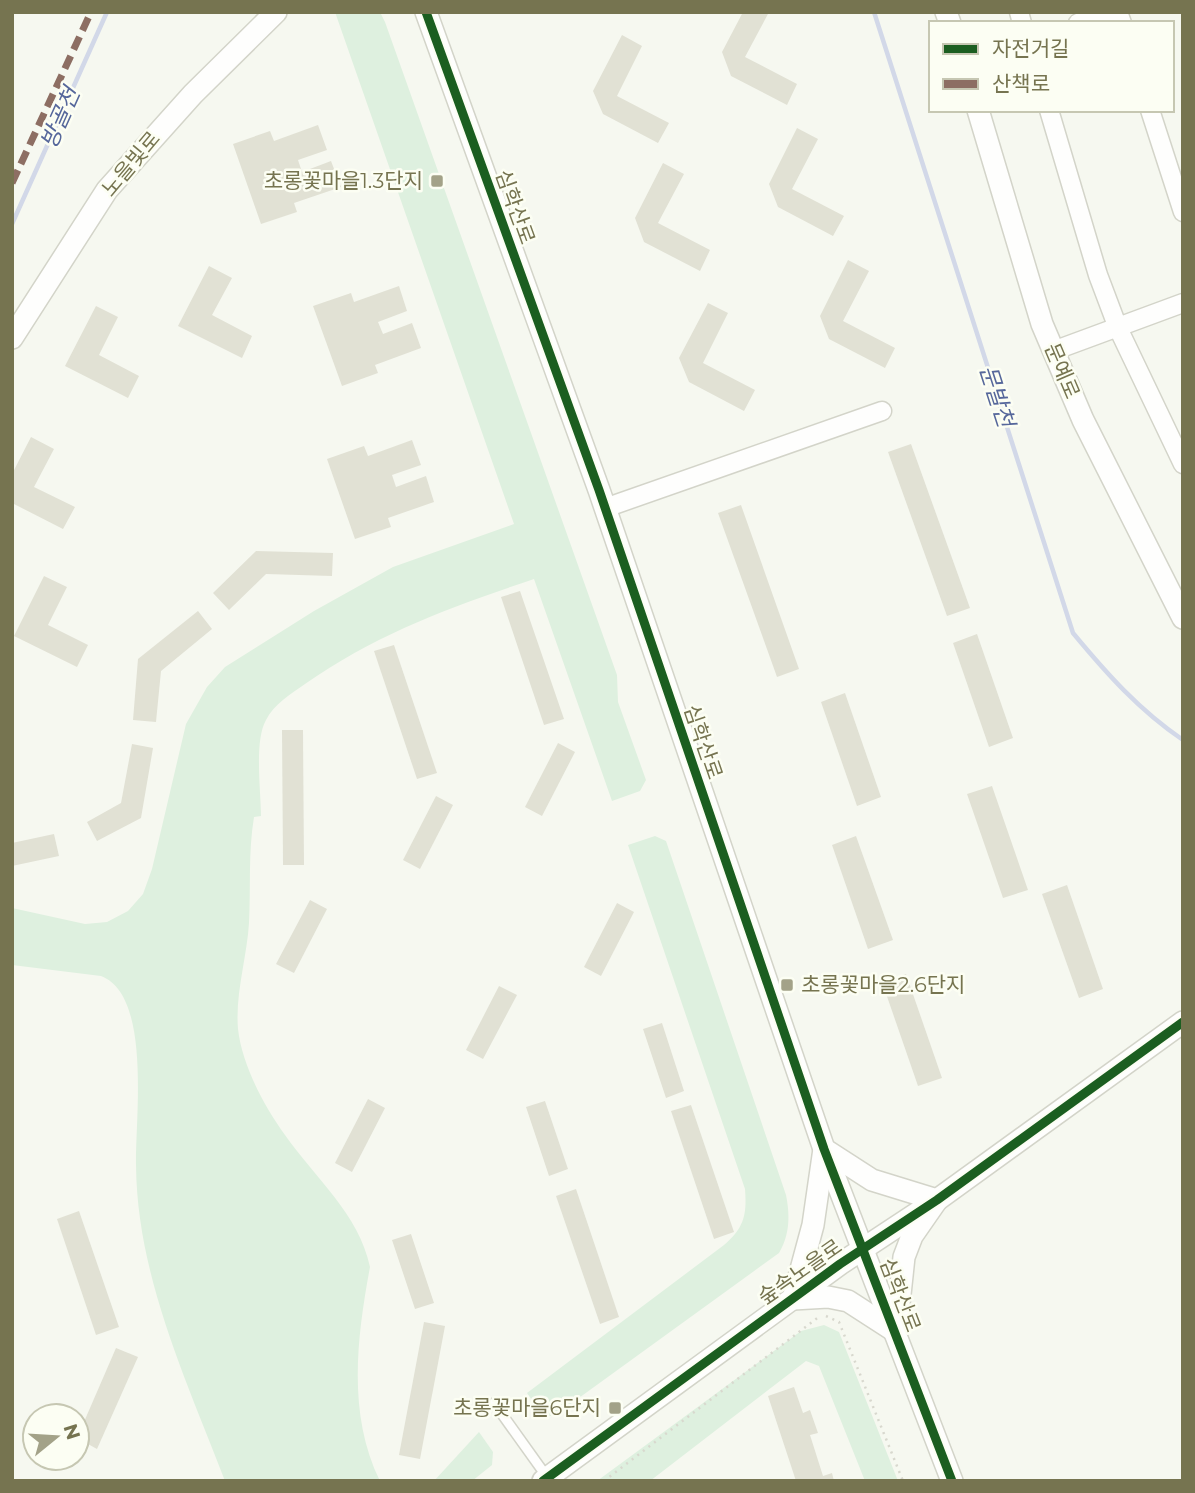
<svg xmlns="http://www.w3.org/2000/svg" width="1195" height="1493" font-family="Montserrat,'Noto Sans KR',sans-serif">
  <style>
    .green { fill: #def0df }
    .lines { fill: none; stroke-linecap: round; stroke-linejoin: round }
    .stream { stroke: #d2d8e8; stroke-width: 4.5 }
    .building { fill: #e1e1d4 }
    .service-casing { stroke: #d3d4c9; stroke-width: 12 }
    .minor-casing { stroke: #d3d4c9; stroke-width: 21 }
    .tertiary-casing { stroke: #d3d4c9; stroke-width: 24 }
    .path { stroke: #d8d8ce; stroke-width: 2.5; stroke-dasharray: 2 5; stroke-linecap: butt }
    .service { stroke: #fefefd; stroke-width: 9 }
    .minor { stroke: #fefefd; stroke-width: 18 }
    .tertiary { stroke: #fefefd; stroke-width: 21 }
    .quiet { stroke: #8d6e63; stroke-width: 7; stroke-dasharray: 14 7; stroke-linecap: butt }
    .cycleway-casing { stroke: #fcfef3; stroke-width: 13 }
    .cycleway { stroke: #1b5e20; stroke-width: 9 }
    .poi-dot { fill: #a3a288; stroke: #fcfef3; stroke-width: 2.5 }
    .labels { text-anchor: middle; stroke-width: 5; stroke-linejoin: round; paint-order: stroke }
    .street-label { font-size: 21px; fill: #767450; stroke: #fcfef3 }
    .poi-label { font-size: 21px; fill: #767450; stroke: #fcfef3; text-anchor: end }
    .water-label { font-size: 23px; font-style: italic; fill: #56679b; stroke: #fcfef3 }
  </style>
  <rect width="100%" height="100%" fill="#f6f8f0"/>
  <g class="green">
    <path d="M335 12H380L385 22 617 675 618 702 646 780 640 791 612 801 534 579C451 607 378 633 305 684 291 694 274 704 266 720 254 741 261 791 261 816L254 817C248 853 251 887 249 923 247 957 235 994 238 1029 242 1065 264 1106 285 1135 315 1178 359 1214 370 1267 357 1337 347 1414 380 1481H225C186 1379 137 1276 136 1165 135 1120 152 995 101 976L12 965V908L85 924 107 922 128 911 143 894 152 869 186 724 207 687 225 667 314 611 393 567 514 524Z"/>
    <path d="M655 836 666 841 786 1195C790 1215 790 1234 779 1253L554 1416H543L527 1393 724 1245C744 1228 747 1215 745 1189L628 845Z"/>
    <path d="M824 1325 839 1332 898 1481H865L819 1366 806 1361 650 1481H597L801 1331Z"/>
    <path d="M479 1432 493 1452 492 1465 472 1481H434Z"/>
  </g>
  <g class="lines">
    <g class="stream">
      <path d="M874 12 1073 633C1107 674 1139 710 1183 740"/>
      <path d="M12 224 107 12"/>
    </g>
  </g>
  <g class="building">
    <path d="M743 12H769L745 57 797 84 787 105 731 76 722 52Z"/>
    <path d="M622 35 642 46 617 96 669 123 658 143 603 114 593 91Z"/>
    <path d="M318 125 327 150 298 160 302 172 331 161 341 187 294 203 297 212 261 224 233 144 270 131 274 141Z"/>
    <path d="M797 128 818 139 792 189 844 216 833 236 778 207 769 184Z"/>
    <path d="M663 163 684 174 658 223 710 250 700 271 644 242 635 218Z"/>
    <path d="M848 260 869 271 843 321 895 348 885 368 829 339 820 316Z"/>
    <path d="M209 266 232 278 212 315 252 336 242 358 178 326Z"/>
    <path d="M399 286 407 311 378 322 383 334 412 323 421 348 375 365 378 373 342 386 313 306 351 293 354 302Z"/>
    <path d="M708 303 728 313 703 363 755 390 744 411 689 382 679 358Z"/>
    <path d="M96 306 118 317 99 355 139 376 128 398 65 366Z"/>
    <path d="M31 437 54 449 34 487 75 507 63 529 12 503V474Z"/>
    <path d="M412 440 421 465 392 475 396 487 426 476 434 502 388 518 391 527 355 539 327 459 364 446 368 456Z"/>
    <path d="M911 444 970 608 947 616 888 452Z"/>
    <path d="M741 505 799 669 777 677 718 513Z"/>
    <path d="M256 551 333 553 332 576 266 574 229 610 213 593Z"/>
    <path d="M44 576 67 587 48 625 88 645 77 667 14 636Z"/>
    <path d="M520 591 564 719 544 725 501 597Z"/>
    <path d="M198 611 212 629 161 671 156 722 133 720 138 659Z"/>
    <path d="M977 634 1013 738 989 747 953 643Z"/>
    <path d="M394 645 437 773 417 779 374 651Z"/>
    <path d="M845 693 881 797 857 806 821 702Z"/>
    <path d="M282 730H303L304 865H283Z"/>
    <path d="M558 743 575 752 542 816 525 807Z"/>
    <path d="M132 744 153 748 141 818 97 841 87 822 121 803Z"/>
    <path d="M992 786 1028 890 1003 898 967 794Z"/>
    <path d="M436 796 453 805 420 869 403 860Z"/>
    <path d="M54 834 59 856 12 866V843Z"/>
    <path d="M856 836 893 940 868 949 832 845Z"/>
    <path d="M1067 885 1103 989 1079 998 1042 894Z"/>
    <path d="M310 900 327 909 294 973 276 964Z"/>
    <path d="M617 903 634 912 601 976 584 967Z"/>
    <path d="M906 974 942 1078 918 1086 882 982Z"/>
    <path d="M499 986 517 995 483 1059 466 1050Z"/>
    <path d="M662 1023 684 1091 666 1098 643 1029Z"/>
    <path d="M368 1099 385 1108 352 1172 335 1163Z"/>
    <path d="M545 1101 568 1169 549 1176 526 1107Z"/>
    <path d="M691 1105 734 1232 714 1239 671 1111Z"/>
    <path d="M576 1189 619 1317 600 1324 556 1196Z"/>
    <path d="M79 1211 119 1327 96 1335 57 1219Z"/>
    <path d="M411 1234 434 1303 415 1309 392 1240Z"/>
    <path d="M424 1322 445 1326 420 1459 399 1455Z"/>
    <path d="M116 1348 138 1357 97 1449 77 1438Z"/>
    <path d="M794 1387 803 1413 810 1410 818 1433 810 1435 823 1476 832 1473 834 1481H796L768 1396Z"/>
  </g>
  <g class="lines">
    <defs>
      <path id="service" d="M494 1403 547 1477"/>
      <g id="minor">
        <path d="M1019 12 1022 23"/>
        <path d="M1118 12 1122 23"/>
        <path d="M1078 23 1108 12"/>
        <path d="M1049 110 1098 275 1118 328 1183 464"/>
        <path d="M1150 110 1183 212"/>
        <path d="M1053 351 1183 303"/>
        <path d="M605 508 882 411"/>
      </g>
      <g id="tertiary">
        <path d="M426 12 599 490 824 1149 952 1481"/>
        <path d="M946 12 950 23"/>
        <path d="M978 110 1042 324 1083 420 1183 618"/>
        <path d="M12 338 107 190 193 94 276 12"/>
        <path d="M824 1149 872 1180 937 1200 912 1236 904 1257 896 1332 848 1301 828 1297 793 1299 813 1225Z"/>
        <path d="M543 1481 840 1264 937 1200 1183 1022"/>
      </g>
    </defs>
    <use href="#service" class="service-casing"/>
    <use href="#minor" class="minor-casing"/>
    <use href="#tertiary" class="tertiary-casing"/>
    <g class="path">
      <path d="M826 1316 839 1322 903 1481"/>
      <path d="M604 1481 820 1316"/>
    </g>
    <use href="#service" class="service"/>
    <use href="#minor" class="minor"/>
    <use href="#tertiary" class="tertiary"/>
    <path class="quiet" d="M12 183 91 12"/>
    <defs>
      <g id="cycleway">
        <path d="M426 12 599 490 824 1149 952 1481"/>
        <path d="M543 1481 840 1264 937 1200 1183 1022"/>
      </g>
    </defs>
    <use href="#cycleway" class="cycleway-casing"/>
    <use href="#cycleway" class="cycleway"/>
  </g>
  <g class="poi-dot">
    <rect x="430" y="174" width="14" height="14" rx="3.5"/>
    <rect x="780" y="978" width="14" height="14" rx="3.5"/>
    <rect x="608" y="1401" width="14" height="14" rx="3.5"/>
  </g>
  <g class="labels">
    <g class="street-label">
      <text transform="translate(131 164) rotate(-50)" y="7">노을빛로</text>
      <text transform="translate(515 207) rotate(70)" y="7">심학산로</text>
      <text transform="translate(1062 371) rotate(67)" y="7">문예로</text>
      <text transform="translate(703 742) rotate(71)" y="7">심학산로</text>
      <text transform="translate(800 1272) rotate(-35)" y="7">숲속노을로</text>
      <text transform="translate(900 1295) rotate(69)" y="7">심학산로</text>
    </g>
    <g class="poi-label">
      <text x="423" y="188">초롱꽃마을1.3단지</text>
      <text x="801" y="992" text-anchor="start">초롱꽃마을2.6단지</text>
      <text x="601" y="1415">초롱꽃마을6단지</text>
    </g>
    <g class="water-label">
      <text transform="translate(60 118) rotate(-66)" y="8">방골천</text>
      <text transform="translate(997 396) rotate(72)" y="8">문발천</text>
    </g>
  </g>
  <rect width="1195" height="1493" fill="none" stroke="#767450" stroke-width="28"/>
  <rect x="929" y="21" width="245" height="91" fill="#fcfef3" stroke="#c6c7b2" stroke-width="2"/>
  <rect x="943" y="44" width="35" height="10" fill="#1b5e20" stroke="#c6c7b2" stroke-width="2"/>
  <text x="992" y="56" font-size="21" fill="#767450">자전거길</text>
  <rect x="943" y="79" width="35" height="10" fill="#8d6e63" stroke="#c6c7b2" stroke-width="2"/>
  <text x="992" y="91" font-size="21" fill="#767450">산책로</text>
  <g transform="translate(56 1437) rotate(72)"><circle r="33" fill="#fcfef3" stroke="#c6c7b2" stroke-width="2"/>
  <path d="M0-5L12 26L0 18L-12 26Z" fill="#a3a288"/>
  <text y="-10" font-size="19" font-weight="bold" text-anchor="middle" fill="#767450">N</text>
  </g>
</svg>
